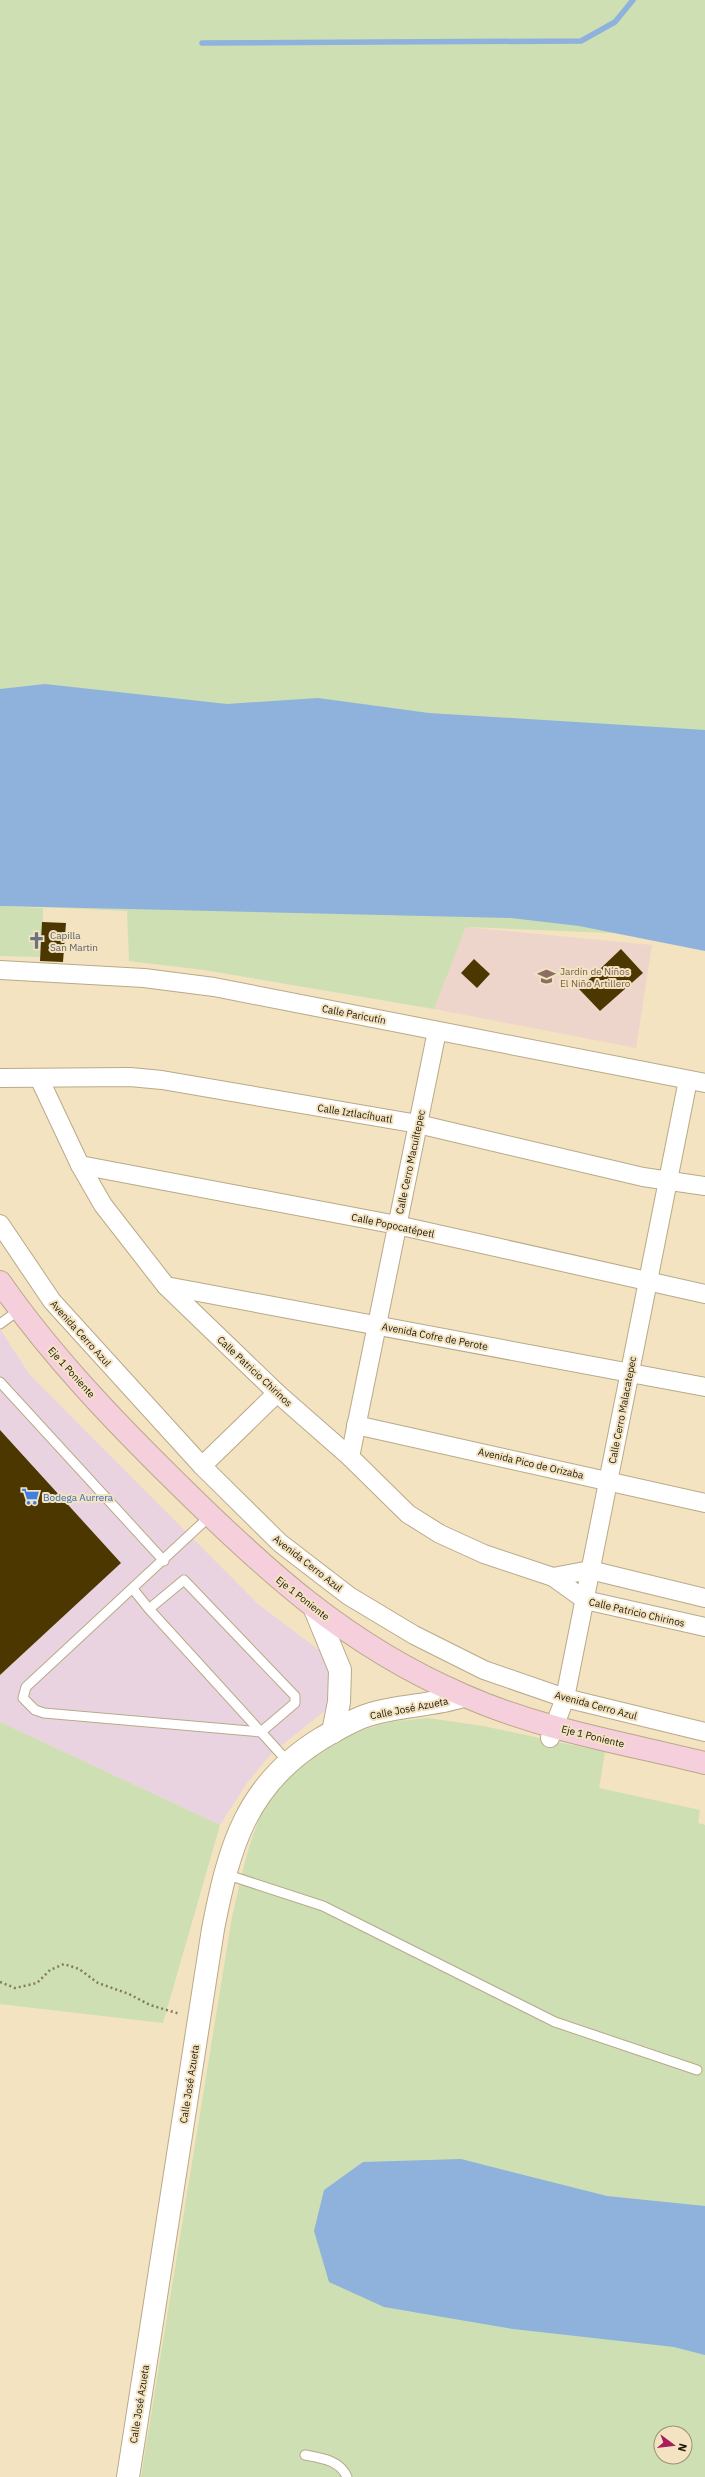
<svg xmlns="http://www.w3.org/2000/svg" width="705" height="2477" font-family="'IBM Plex Sans',sans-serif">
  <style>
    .commercial { fill: #ead3e0 }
    .education { fill: #edd5cc }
    .green { fill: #cddfb3; fill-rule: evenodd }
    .water { fill: #8eb2dc }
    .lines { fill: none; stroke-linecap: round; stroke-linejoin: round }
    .stream { stroke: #8eb2dc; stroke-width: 5.5 }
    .building { fill: #4c3700 }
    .service-casing { stroke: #b9a988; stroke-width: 11 }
    .minor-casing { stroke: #b9a988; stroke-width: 20 }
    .tertiary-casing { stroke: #b9a988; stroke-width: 24 }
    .secondary-casing { stroke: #b9a988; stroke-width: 24 }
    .path { stroke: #857a63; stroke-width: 2.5; stroke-dasharray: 2 3; stroke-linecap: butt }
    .service { stroke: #fff; stroke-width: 9 }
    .minor { stroke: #fff; stroke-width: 18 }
    .tertiary { stroke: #fff; stroke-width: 22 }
    .secondary { stroke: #f5cfdc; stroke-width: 22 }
    .labels { text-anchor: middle; stroke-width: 4; stroke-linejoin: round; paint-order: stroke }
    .worship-label { font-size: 10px; fill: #5b616d; stroke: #f3e3c0; text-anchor: start }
    .education-label { font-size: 10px; fill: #785e54; stroke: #f3e3c0; text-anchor: start }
    .street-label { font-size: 10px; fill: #1c170a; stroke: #f3e3c0 }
    .shop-label { font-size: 10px; fill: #366cbe; stroke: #f3e3c0; text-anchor: start }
  </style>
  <rect width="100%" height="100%" fill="#f3e3c0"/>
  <path class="commercial" d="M0 1329 30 1375 258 1604 323 1653 334 1670 326 1710 272 1753 247 1783 220 1825 0 1722Z"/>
  <path class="education" d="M466 927 652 945 636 1048 434 1009Z"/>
  <g class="green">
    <path d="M0 0H705V937L466 927 434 1009 204 970 129 961 127 911 0 905Z"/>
    <path d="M0 906 43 908 42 957 0 956Z"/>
    <path d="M427 1718 483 1726 605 1752 599 1788 700 1810 698 1823 705 1825V2477H141L232 1917C242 1876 249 1832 271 1796 292 1763 345 1734 382 1724 396 1720 412 1720 427 1718ZM661 2433H685V2457H661Z"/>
    <path d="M0 1722 220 1825 163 2023 0 2004Z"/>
  </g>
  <g class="water">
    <path d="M45 684 227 704 318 698 429 713 705 730V951L579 926 511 918 0 906V689Z"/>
    <path d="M461 2159 607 2196 705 2206V2355L674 2347 513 2329 384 2307 329 2282 314 2231 324 2190 363 2162Z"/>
  </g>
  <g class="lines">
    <path class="stream" d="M202 43 581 41 615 22 633 0"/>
  </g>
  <g class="building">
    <path d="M42 922 66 923 63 962 40 961Z"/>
    <path d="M621 949 643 973 600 1011 579 989Z"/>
    <path d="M474 959 490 974 477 988 461 973Z"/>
    <path d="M0 1430 121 1563 0 1675Z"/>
  </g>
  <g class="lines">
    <defs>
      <g id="service">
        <path d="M0 1324 19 1310"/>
        <path d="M0 1382 164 1561"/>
        <path d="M210 1516 26 1687 23 1698 35 1710 44 1713 261 1732 289 1763"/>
        <path d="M133 1589 149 1609 261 1732 295 1703V1696L184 1580 149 1609"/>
        <path d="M225 1874 323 1906 555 2022 697 2070"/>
        <path d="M305 2455C321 2458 340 2460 347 2477"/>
      </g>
      <g id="minor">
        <path d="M0 970 144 978 214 987 705 1083"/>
        <path d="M0 1078 130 1077 162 1080 418 1124 643 1177 705 1186"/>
        <path d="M39 1078 80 1165 103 1205 166 1286 277 1393 350 1457 408 1514 440 1534 484 1554 553 1577 585 1600 705 1627"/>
        <path d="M80 1165 397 1225 705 1294"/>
        <path d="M0 1224 52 1301 202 1466 280 1543 349 1596 414 1635 484 1670 565 1698 705 1732"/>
        <path d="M166 1286 705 1387"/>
        <path d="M356 1425 705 1503"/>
        <path d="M350 1457 437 1031"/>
        <path d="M202 1466 277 1393"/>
        <path d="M553 1577 590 1570 705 1598"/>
        <path d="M550 1738 565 1698 688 1080"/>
      </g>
      <g id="tertiary">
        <path d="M315 1609 340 1670 339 1702 333 1732"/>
        <path d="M128 2477 213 1929C229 1847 246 1784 322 1738 336 1730 352 1720 368 1715 399 1705 432 1706 463 1696"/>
      </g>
      <path id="secondary" d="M0 1282C50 1354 112 1419 175 1481 264 1569 346 1645 463 1695 539 1729 624 1743 705 1763"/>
    </defs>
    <use href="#service" class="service-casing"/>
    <use href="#minor" class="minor-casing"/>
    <use href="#tertiary" class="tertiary-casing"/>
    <use href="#secondary" class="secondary-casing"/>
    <path class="path" d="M0 1982 15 1988 37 1983 50 1970 64 1964 79 1969 98 1983 129 1994 150 2005 180 2014"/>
    <use href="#service" class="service"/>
    <use href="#minor" class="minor"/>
    <use href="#tertiary" class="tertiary"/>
    <use href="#secondary" class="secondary"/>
  </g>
  <defs>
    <symbol id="church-bare" viewBox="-9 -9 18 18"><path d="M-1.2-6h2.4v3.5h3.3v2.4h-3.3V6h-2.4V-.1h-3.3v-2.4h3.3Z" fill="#6b7280" stroke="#f3e3c0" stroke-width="2.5" paint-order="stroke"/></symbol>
    <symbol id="school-bare" viewBox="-9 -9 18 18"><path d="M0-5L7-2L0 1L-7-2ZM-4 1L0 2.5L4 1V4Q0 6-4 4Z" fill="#8d6e63" stroke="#f3e3c0" stroke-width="2.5" paint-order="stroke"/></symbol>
    <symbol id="supermarket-bare" viewBox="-9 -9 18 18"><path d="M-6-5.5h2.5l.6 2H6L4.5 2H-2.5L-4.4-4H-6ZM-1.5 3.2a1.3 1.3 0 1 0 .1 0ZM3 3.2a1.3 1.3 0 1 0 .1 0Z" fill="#3f7fe0" stroke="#f3e3c0" stroke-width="2.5" paint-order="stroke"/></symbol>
  </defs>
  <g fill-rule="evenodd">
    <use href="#church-bare" x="24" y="928" width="25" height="25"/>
    <use href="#school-bare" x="534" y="964" width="25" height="25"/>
    <use href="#supermarket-bare" x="18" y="1484" width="25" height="25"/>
  </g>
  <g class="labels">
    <g class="worship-label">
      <text x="50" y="939">Capilla<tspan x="50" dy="12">San Martin</tspan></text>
    </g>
    <g class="education-label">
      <text x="560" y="975">Jardín de Niños<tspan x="560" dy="12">El Niño Artillero</tspan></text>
    </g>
    <g class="street-label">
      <text transform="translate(354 1014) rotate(11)" y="4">Calle Paricutín</text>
      <text transform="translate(355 1113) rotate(9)" y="4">Calle Iztlacíhuatl</text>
      <text transform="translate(410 1162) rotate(-78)" y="4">Calle Cerro Macuiltepec</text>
      <text transform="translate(393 1225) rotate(12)" y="4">Calle Popocatépetl</text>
      <text transform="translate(81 1333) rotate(48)" y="4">Avenida Cerro Azul</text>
      <text transform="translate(435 1336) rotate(11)" y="4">Avenida Cofre de Perote</text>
      <text transform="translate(255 1371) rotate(43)" y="4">Calle Patricio Chirinos</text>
      <text transform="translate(72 1372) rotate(48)" y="4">Eje 1 Poniente</text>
      <text transform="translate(622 1410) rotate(-79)" y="4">Calle Cerro Malacatepec</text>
      <text transform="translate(531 1463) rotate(13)" y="4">Avenida Pico de Orizaba</text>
      <text transform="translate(308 1563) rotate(38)" y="4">Avenida Cerro Azul</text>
      <text transform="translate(303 1598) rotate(38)" y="4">Eje 1 Poniente</text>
      <text transform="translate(637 1612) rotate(13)" y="4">Calle Patricio Chirinos</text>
      <text transform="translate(596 1705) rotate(15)" y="4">Avenida Cerro Azul</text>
      <text transform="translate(409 1708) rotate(-11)" y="4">Calle José Azueta</text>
      <text transform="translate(593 1736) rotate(14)" y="4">Eje 1 Poniente</text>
      <text transform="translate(189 2084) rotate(-81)" y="4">Calle José Azueta</text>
      <text transform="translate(139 2404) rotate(-81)" y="4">Calle José Azueta</text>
    </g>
    <g class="shop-label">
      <text x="43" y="1501">Bodega Aurrera</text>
    </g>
  </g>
  <g transform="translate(673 2445) rotate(105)"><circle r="19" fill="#f3e3c0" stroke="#9d9177"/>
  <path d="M0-3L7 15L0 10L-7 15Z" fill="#a91c5e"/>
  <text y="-6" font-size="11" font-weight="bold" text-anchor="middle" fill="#1c170a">N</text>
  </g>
</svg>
